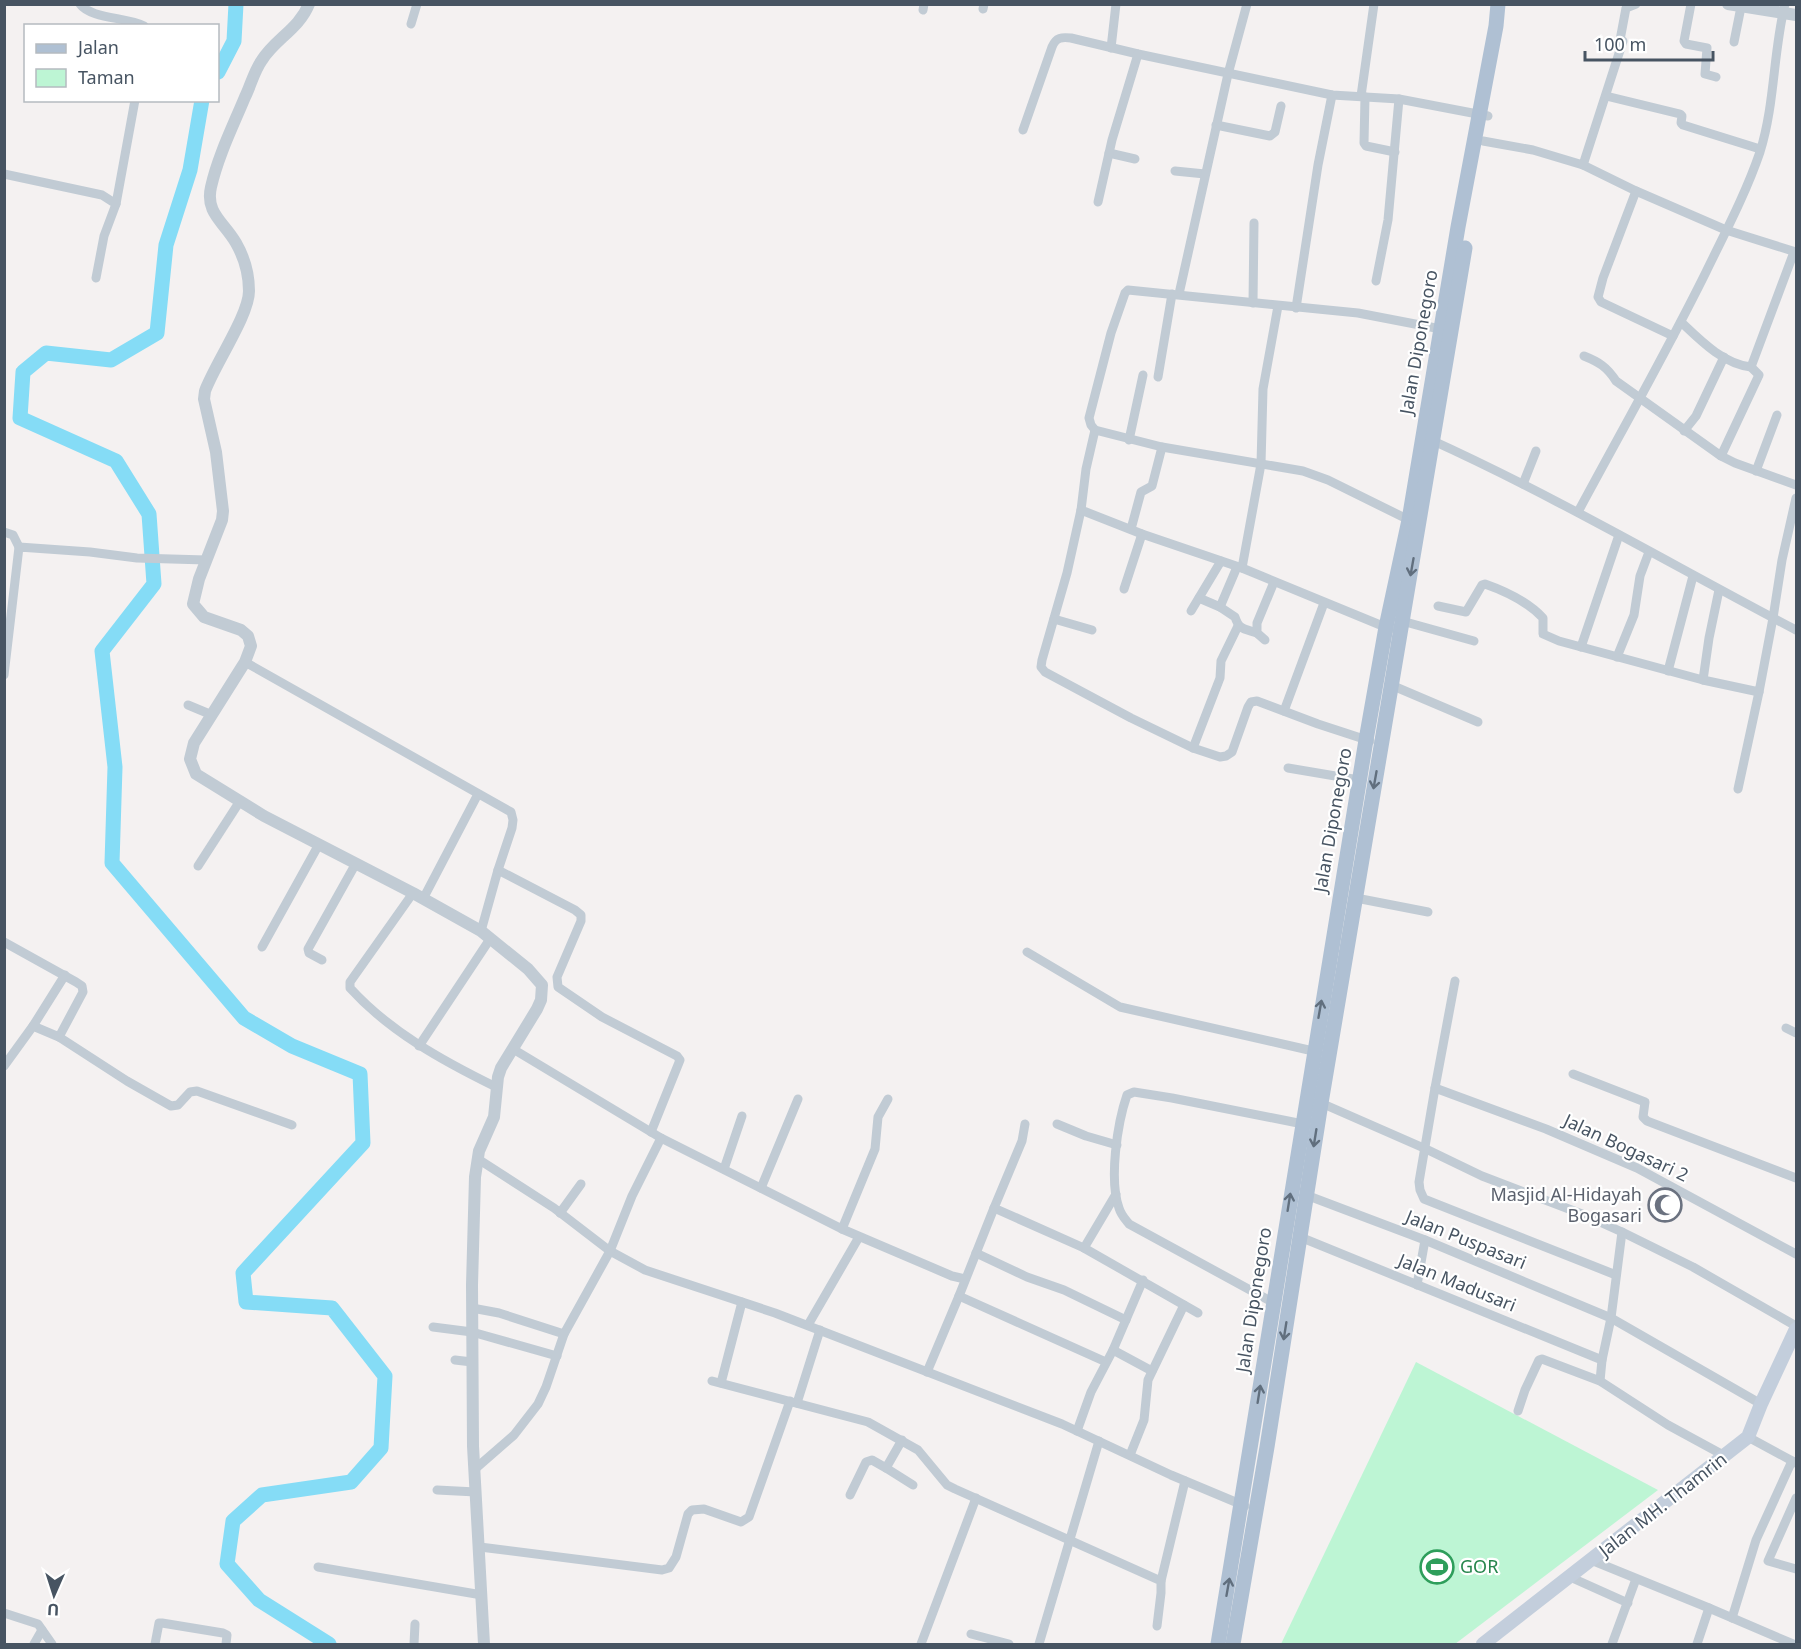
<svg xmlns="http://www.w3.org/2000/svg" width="1801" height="1649" font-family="'Noto Sans',sans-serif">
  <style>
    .green { fill: #bdf5d4 }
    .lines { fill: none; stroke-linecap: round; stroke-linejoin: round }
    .river { stroke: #85dcf6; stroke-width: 15 }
    .minor { stroke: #c1cbd4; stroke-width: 9 }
    .tertiary { stroke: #c1cbd4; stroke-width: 12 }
    .secondary { stroke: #c3cedc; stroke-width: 14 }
    .primary { stroke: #afc0d3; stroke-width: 15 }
    .oneway { stroke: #616f7e }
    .labels { text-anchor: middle; stroke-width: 4.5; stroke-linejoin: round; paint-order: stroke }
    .street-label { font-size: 18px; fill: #475462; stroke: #fff }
    .worship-label { font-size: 18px; fill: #5b616d; stroke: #fff; text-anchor: end }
    .leisure-label { font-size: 18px; fill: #27864d; stroke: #fff; text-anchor: start }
  </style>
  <rect width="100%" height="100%" fill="#f4f1f1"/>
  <path class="green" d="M1416 1362 1658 1490 1455 1644H1281Z"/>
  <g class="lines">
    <g class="river">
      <path d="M218 72 234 41 236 4"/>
      <path d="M202 100 190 170 166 245 157 333 111 360 46 353 23 372 20 418 116 461 149 514 154 584 102 651 115 767 112 863 244 1018 292 1046 360 1074 363 1143 243 1273 246 1302 332 1308 385 1376 381 1448 351 1482 262 1495 233 1521 227 1564 259 1600 329 1644"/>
    </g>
    <g class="minor">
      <path d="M80 4C91 19 127 17 144 26"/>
      <path d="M1691 4 1684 41 1686 44 1707 48 1705 74 1716 77"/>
      <path d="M983 9 984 4"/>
      <path d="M923 10 924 4"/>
      <path d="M411 24 417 4"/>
      <path d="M1620 40 1626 8 1636 4"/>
      <path d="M1734 42 1741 7"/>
      <path d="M1111 48 1116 4"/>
      <path d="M1361 96 1374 4"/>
      <path d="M1606 96 1680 114 1682 116 1681 123 1683 125 1760 149"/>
      <path d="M1365 97 1364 143 1366 146 1395 152"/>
      <path d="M1216 125 1270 136 1275 132 1281 106"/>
      <path d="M1023 130 1052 47C1056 37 1062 37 1071 38L1138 54 1332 95 1399 99 1488 116"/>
      <path d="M1483 141 1533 150 1583 165 1636 191 1726 230 1796 252"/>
      <path d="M1109 153 1135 159"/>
      <path d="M1583 165 1623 41"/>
      <path d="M1175 171 1205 174"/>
      <path d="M4 174 102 195 116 204 104 236 96 278"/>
      <path d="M1636 191 1603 278 1598 297 1601 302 1673 336"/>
      <path d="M1098 202 1112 140 1138 54"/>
      <path d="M116 204 135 100"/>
      <path d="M1376 281 1388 220 1399 99"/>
      <path d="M1179 294 1228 74 1247 4"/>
      <path d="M1253 303 1254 223"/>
      <path d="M1296 308 1318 165 1332 95"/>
      <path d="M1681 322C1700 340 1723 364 1751 367L1794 252"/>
      <path d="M1584 356C1599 362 1607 367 1616 381L1721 456 1735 463 1796 485"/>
      <path d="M1158 377 1172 294"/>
      <path d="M1095 430 1091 425 1089 418 1111 333 1125 293 1128 290 1358 313 1446 330"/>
      <path d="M1684 431 1696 416 1724 357"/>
      <path d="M1429 439C1555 496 1674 566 1796 630"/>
      <path d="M1129 440 1143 375"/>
      <path d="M1721 456 1759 375 1751 367"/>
      <path d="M1756 471 1777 415"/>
      <path d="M1523 484 1536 451"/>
      <path d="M1081 510 1067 573 1042 660 1041 667 1045 672 1131 718 1193 748 1220 757 1226 756 1232 752 1248 707 1251 702 1257 701 1318 724 1370 741"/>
      <path d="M1578 512C1621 432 1666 353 1706 272 1725 233 1746 193 1760 152 1775 104 1773 53 1785 4"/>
      <path d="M1131 529 1141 492 1152 486 1162 447"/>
      <path d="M4 532 13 535 19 547"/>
      <path d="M1242 568 1261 464 1263 389 1278 306"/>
      <path d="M1124 589 1142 534"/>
      <path d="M1199 598 1220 607 1235 617C1239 630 1245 629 1257 633"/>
      <path d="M1438 606 1466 612 1482 585 1485 584C1505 591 1529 603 1543 618V634L1559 641 1703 680 1759 692 1773 618 1782 560 1796 498"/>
      <path d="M1220 607 1237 567"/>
      <path d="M1191 611 1221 561"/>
      <path d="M1054 619 1092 630"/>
      <path d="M1402 621 1474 641"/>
      <path d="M1390 629 1242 568 1142 534 1081 510 1086 469 1095 430 1162 447 1303 471 1328 480 1409 520"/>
      <path d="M1265 640 1257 633V623L1274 582"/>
      <path d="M1581 647 1619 535"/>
      <path d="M1617 657 1634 615 1640 576 1649 552"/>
      <path d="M245 662 511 812 513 820 512 828 498 870 481 931"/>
      <path d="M1668 671 1693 576"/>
      <path d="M4 675 19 547 90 552 137 558 206 560"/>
      <path d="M1703 680 1709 638 1719 590"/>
      <path d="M1391 685 1478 722"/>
      <path d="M188 705 212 715"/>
      <path d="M1284 711 1324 603"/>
      <path d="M1193 748 1220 678 1221 661 1238 626"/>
      <path d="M1288 768 1359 780"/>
      <path d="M1738 789 1759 692"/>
      <path d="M198 866 240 801"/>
      <path d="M498 870 575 910 581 915V921L557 977 558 987 602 1017 677 1056 680 1060 651 1132"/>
      <path d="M413 893 350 982V988C390 1032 443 1061 496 1087"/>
      <path d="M1356 898 1428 912"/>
      <path d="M423 899 478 794"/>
      <path d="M4 942 76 982 82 986 83 992 59 1037 33 1026 4 1066"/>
      <path d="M262 947 318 846"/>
      <path d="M1027 952 1120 1007 1313 1051"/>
      <path d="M322 960 309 953 308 949 355 865"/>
      <path d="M33 1026 65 975"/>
      <path d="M1786 1028 1796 1033"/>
      <path d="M59 1037 127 1081 171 1106 178 1105 190 1092 197 1091 292 1125"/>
      <path d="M419 1046 490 939"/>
      <path d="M513 1049 661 1138 842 1229 952 1276 965 1279"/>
      <path d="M1573 1074 1645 1102 1643 1117 1647 1121 1796 1178"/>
      <path d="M1435 1088 1455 981"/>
      <path d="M1321 1103 1426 1149 1482 1176 1582 1214 1622 1232 1693 1267 1796 1326"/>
      <path d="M1025 1124 1022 1141 994 1208 1084 1248 1116 1194"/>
      <path d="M1057 1124 1086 1136 1117 1145"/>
      <path d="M478 1159 554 1208 610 1251 645 1270 775 1313 1062 1424 1171 1475 1245 1506"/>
      <path d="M724 1169 742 1116"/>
      <path d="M761 1188 798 1099"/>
      <path d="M1306 1195 1425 1240 1611 1318 1761 1404"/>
      <path d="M994 1208 959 1296 1106 1362"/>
      <path d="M560 1213 581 1184"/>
      <path d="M842 1229 875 1149 878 1117 888 1099"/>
      <path d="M1300 1237 1602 1360"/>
      <path d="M1084 1248 1198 1313"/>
      <path d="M976 1253 1027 1277 1064 1290 1126 1320"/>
      <path d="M1616 1275 1424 1199 1420 1190 1419 1182 1435 1088 1546 1129 1637 1168 1796 1254"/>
      <path d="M1417 1285 1425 1240"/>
      <path d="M1274 1303 1129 1224C1125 1219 1121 1215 1119 1208 1109 1180 1117 1124 1127 1095L1134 1092 1172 1098 1303 1124"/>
      <path d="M472 1308 499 1313 564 1334"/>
      <path d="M808 1325 859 1237"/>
      <path d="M433 1327 472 1332 557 1356"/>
      <path d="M1113 1350 1152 1371"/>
      <path d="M455 1360 472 1362"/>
      <path d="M927 1372 959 1296"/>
      <path d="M712 1381 868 1422 918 1450 947 1485 955 1489 1161 1581V1593L1157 1626"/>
      <path d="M1600 1381 1602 1360 1611 1318 1622 1232"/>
      <path d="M721 1383 742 1302"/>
      <path d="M797 1403 820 1330"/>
      <path d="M1518 1411 1525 1390 1539 1360 1542 1359 1600 1381 1668 1425 1725 1456"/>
      <path d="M1077 1431 1091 1392 1113 1350 1143 1280"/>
      <path d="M1748 1437 1796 1463"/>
      <path d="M1130 1455 1144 1420 1148 1380 1184 1305"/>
      <path d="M886 1468 913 1485"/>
      <path d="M475 1469 514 1435 538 1404 546 1387 564 1334 610 1251 632 1196 661 1138"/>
      <path d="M437 1490 476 1492"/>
      <path d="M850 1495 866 1462 872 1460 886 1468 902 1440"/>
      <path d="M1796 1498 1768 1561 1796 1569"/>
      <path d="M480 1547 662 1570 669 1568 676 1557 688 1514 692 1510 704 1509 741 1522 749 1517 790 1401"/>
      <path d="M1591 1560 1709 1608 1793 1644"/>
      <path d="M318 1567 482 1595"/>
      <path d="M1570 1577 1628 1603"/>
      <path d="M1161 1581 1185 1481"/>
      <path d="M4 1613 38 1624 52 1644"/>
      <path d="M1732 1618 1756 1540 1792 1461"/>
      <path d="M971 1634 1009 1644"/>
      <path d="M34 1644 42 1630"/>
      <path d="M155 1644 159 1623H162L223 1633 227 1635 226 1644"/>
      <path d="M414 1644 415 1624"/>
      <path d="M921 1644 976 1498"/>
      <path d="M1039 1644 1099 1441"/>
      <path d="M1612 1644 1636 1579"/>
      <path d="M1697 1644 1709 1608"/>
    </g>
    <g class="tertiary">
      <path d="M309 4C299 29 275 39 262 60 254 71 251 85 245 97 233 126 218 156 211 187 205 213 224 222 236 243 244 257 249 274 249 291 249 315 215 364 205 391L204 399 216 452 223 511 222 520 199 579 193 604 204 617 241 630 248 636 251 646 245 662 194 743 190 759 196 774 264 816 413 893 481 931 528 969 542 985 541 1000 537 1009 501 1068 498 1077 494 1117 479 1151 475 1177 472 1285 473 1446 484 1644"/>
      <path d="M1728 4 1796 15"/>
    </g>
    <path class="secondary" d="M1483 1644 1748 1437 1761 1404 1796 1329"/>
    <g class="primary">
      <path d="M1218 1644 1366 740 1386 627 1409 520 1458 227 1496 26 1498 4"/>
      <path d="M1233 1644 1267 1447 1321 1103 1465 248"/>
    </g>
  </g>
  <defs><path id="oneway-shaft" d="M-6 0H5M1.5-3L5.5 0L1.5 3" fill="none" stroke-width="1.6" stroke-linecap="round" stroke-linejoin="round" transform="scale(1.5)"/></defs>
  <g class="oneway">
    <use href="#oneway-shaft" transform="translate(1412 567) rotate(100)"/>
    <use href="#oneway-shaft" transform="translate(1375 780) rotate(100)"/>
    <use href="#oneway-shaft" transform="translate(1320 1009) rotate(-80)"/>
    <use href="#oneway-shaft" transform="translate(1315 1138) rotate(99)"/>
    <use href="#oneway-shaft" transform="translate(1289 1202) rotate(-81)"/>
    <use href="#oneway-shaft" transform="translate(1285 1331) rotate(99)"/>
    <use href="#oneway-shaft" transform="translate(1259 1394) rotate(-81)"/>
    <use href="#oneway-shaft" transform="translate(1228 1587) rotate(-80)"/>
  </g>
  <defs>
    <symbol id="mosque-ring" viewBox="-11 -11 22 22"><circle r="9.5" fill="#fff" stroke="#6b7280" stroke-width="1.5"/><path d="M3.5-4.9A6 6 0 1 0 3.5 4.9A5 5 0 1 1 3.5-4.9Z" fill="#6b7280"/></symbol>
    <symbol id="stadium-ring" viewBox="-11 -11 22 22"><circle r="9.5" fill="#fff" stroke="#2e9e5b" stroke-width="1.5"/><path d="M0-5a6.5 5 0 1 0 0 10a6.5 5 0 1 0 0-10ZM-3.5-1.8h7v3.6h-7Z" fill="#2e9e5b"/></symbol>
  </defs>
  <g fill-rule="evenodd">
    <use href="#mosque-ring" x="1646" y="1186" width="38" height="38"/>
    <use href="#stadium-ring" x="1418" y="1548" width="38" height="38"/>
  </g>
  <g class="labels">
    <g class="street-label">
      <text transform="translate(1419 342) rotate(-80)" y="6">Jalan Diponegoro</text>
      <text transform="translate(1333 820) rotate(-80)" y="6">Jalan Diponegoro</text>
      <text transform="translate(1626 1148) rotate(25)" y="6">Jalan Bogasari 2</text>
      <text transform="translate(1466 1240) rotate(22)" y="6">Jalan Puspasari</text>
      <text transform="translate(1457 1283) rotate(22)" y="6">Jalan Madusari</text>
      <text transform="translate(1254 1300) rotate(-81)" y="6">Jalan Diponegoro</text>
      <text transform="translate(1663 1505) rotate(-38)" y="6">Jalan MH. Thamrin</text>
    </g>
    <g class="worship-label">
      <text x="1642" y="1201">Masjid Al-Hidayah<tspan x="1642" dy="21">Bogasari</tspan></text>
    </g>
    <g class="leisure-label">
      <text x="1460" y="1573">GOR</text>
    </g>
  </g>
  <rect width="1801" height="1649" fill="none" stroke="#475462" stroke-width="12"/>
  <rect x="24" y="24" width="195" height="78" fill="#ffffff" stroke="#b5bbc0" stroke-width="1.5"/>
  <rect x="36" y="44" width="30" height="9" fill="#afc0d3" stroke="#b5bbc0" stroke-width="1.5"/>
  <text x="78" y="54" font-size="18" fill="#475462">Jalan</text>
  <rect x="36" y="69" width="30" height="18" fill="#bdf5d4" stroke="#b5bbc0" stroke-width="1.5"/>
  <text x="78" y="84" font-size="18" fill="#475462">Taman</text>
  <g transform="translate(54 1595) rotate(183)" stroke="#ffffff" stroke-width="4.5" paint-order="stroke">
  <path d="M0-4.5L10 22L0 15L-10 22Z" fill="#475462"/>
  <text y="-9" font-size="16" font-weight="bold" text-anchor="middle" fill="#475462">U</text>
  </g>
  <path d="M1585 51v9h128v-9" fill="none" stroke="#475462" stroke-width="3"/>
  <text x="1594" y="51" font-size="18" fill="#475462" stroke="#ffffff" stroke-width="4.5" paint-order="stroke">100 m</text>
</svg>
